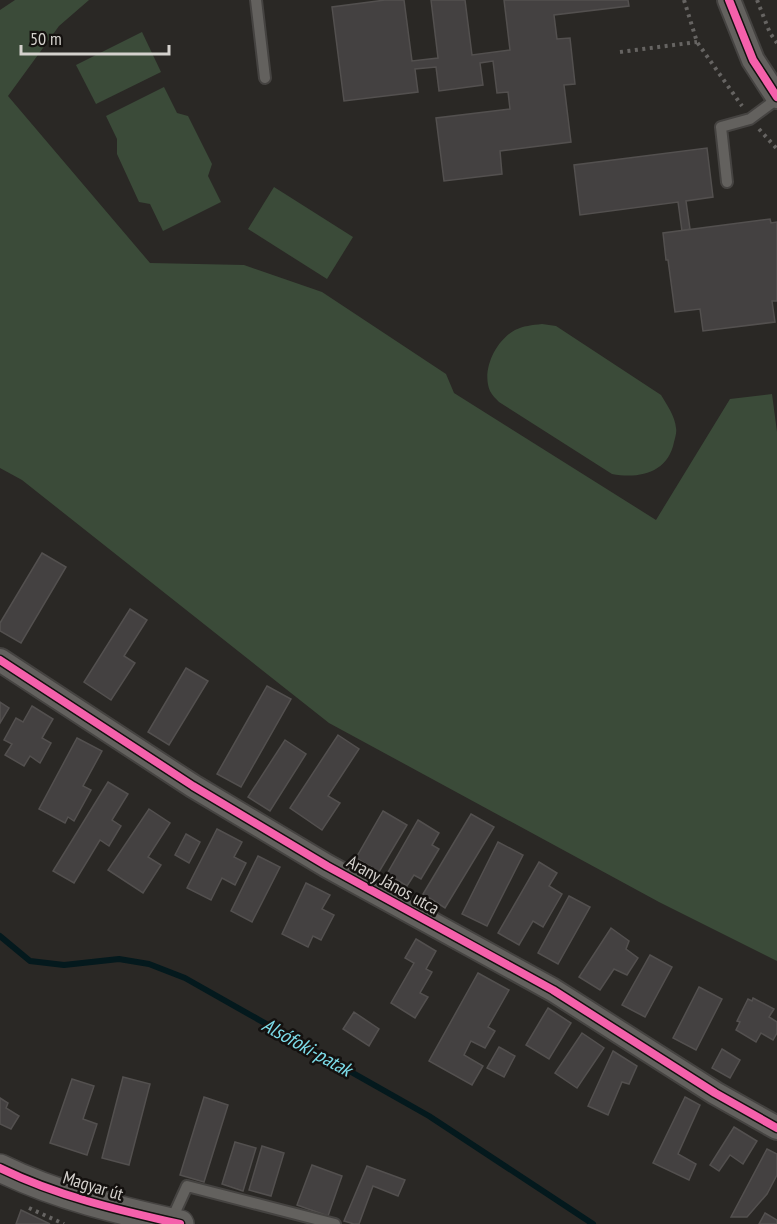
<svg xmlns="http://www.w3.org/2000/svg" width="777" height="1224" font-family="'PT Sans Narrow',sans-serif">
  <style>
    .green { fill: #3b4b39 }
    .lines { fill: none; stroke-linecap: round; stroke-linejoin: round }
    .stream { stroke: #04191d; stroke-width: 6 }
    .building { fill: #444141; stroke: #53504f; stroke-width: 1.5 }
    .service-casing { stroke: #454341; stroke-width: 14 }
    .minor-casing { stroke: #454341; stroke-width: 26 }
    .tertiary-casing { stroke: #454341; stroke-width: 30 }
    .path { stroke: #666462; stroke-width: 4; stroke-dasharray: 3 4.5; stroke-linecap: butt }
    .service { stroke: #63615e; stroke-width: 10 }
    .minor { stroke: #63615e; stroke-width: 22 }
    .tertiary { stroke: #63615e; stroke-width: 27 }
    .cycleway-casing { stroke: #14110f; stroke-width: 11 }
    .cycleway { stroke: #f560ab; stroke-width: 8 }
    .labels { text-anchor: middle; stroke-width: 5; stroke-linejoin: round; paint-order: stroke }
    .street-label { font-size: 18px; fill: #d4d1cd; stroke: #14110f }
    .water-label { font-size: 20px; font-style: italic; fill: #7cdce9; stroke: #14110f }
  </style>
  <rect width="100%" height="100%" fill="#2a2825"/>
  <g class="green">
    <path d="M15 0H89L59 26 8 96 150 263 244 265 322 292 446 374 454 393 656 520 730 399 772 394 777 432V961L659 902 329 723 22 480 0 468V10Z"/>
    <path d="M142 32 161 72 96 104 76 65Z"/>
    <path d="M164 87 177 113 188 116 212 164 208 176 221 202 163 231 150 204 139 202 117 154V139L106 116Z"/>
    <path d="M274 187 353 237 327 279 248 229Z"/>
    <path d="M542 324 556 326 661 395C667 405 675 416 676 428 677 432 675 438 674 442 668 473 639 479 612 474L499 402C496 399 492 395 490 391 481 370 496 340 515 330 523 326 532 325 542 324Z"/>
  </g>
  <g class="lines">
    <path class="stream" d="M0 936 30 961 64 965 119 959 149 964 185 978 429 1116 593 1224"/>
  </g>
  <g class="building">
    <path d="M385 0H404L412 61 438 58 431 0H465L472 55 510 50 504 0H628L629 6 554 15 557 39 570 38 575 84 564 85 571 142 500 151 502 174 444 181 436 118 510 109 508 92 497 93 493 61 480 63 483 85 439 91 436 67 415 69 418 92 344 101 332 7Z"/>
    <path d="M707 148 713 197 686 201 690 229 682 231 678 202 580 215 574 165Z"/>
    <path d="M770 219 771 223 777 222V301H772L775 322 703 331 700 309 675 312 668 260H666L663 233Z"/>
    <path d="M42 553 66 567 21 643 0 631V623Z"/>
    <path d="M130 609 147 620 124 656 135 663 111 700 84 682Z"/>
    <path d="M186 668 208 681 169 745 148 732Z"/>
    <path d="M267 686 291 699 241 787 217 774Z"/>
    <path d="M0 702 9 708 0 723Z"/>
    <path d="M32 706 53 719 42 738 51 743 40 763 30 756 24 766 5 755 12 744 4 740 16 718 23 722Z"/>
    <path d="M338 735 359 749 328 796 340 803 322 830 290 808Z"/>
    <path d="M77 738 102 751 83 786 91 790 74 821 68 817 65 823 39 809Z"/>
    <path d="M285 740 306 754 270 811 248 797Z"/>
    <path d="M108 782 128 794 112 820 121 826 109 846 100 840 74 883 53 871Z"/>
    <path d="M149 809 170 823 148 857 161 865 143 893 108 870Z"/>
    <path d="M383 811 407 825 379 872 356 858Z"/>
    <path d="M471 814 494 827 445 908 423 894Z"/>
    <path d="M418 820 439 833 432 845 439 849 421 879 414 875 407 886 387 874Z"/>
    <path d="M217 829 242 842 234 857 246 863 235 885 222 878 211 900 187 888Z"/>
    <path d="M186 834 200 842 189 863 175 855Z"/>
    <path d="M498 842 523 855 487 926 462 914Z"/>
    <path d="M258 856 280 867 252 922 231 911Z"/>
    <path d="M539 862 557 873 549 886 562 894 543 927 533 921 519 945 498 933Z"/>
    <path d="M306 883 330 895 322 909 334 915 321 940 313 936 308 947 282 934Z"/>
    <path d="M569 896 590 907 558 964 538 953Z"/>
    <path d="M611 928 629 941 626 949 638 958 627 975 614 969 600 990 579 977Z"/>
    <path d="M416 939 436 951 426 969 432 972 420 993 428 997 415 1018 391 1003 414 963 405 958Z"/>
    <path d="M650 955 672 967 645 1017 622 1005Z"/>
    <path d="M478 973 509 990 488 1027 495 1031 485 1048 471 1041 464 1055 483 1066 472 1085 429 1061Z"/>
    <path d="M699 987 722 999 696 1050 673 1038Z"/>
    <path d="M753 998 774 1009 769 1017 777 1022V1033L773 1040 761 1033 756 1042 736 1030 740 1022 737 1021 748 999 752 1001Z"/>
    <path d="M548 1008 571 1023 549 1059 526 1045Z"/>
    <path d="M354 1012 379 1029 369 1046 343 1029Z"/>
    <path d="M582 1033 604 1048 577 1088 555 1073Z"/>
    <path d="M499 1047 515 1056 504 1077 487 1068Z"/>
    <path d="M722 1049 740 1060 730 1078 712 1068Z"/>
    <path d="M613 1051 637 1066 629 1084 622 1082 608 1115 588 1106Z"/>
    <path d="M123 1077 150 1084 129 1165 102 1158Z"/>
    <path d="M72 1079 94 1086 83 1119 97 1124 87 1155 50 1143Z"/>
    <path d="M204 1097 228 1105 204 1182 180 1175Z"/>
    <path d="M685 1097 700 1105 678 1154 696 1164 689 1180 653 1163Z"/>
    <path d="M0 1098 8 1103 6 1108 19 1116 11 1129 0 1124Z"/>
    <path d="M734 1127 757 1141 743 1164 730 1155 719 1171 710 1165Z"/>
    <path d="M235 1142 256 1148 243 1191 222 1184Z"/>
    <path d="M262 1146 284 1153 271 1196 249 1190Z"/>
    <path d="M767 1149 777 1154V1175L767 1194 747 1217H731Z"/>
    <path d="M312 1165 342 1176 328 1216 297 1205Z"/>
    <path d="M367 1166 405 1180 398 1196 373 1186 359 1224H354L344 1221Z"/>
    <path d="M21 1210 50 1224H16Z"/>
    <path d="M765 1213 777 1220V1224H759Z"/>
  </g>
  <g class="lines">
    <defs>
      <g id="service">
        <path d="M256 0 265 78"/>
        <path d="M727 182 721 127 750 119 777 99"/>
        <path d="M171 1221 187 1186 335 1224"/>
      </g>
      <g id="minor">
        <path d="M729 0 753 60 777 97"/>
        <path d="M0 660 193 786 327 866 553 990 715 1093 777 1128"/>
      </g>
      <path id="tertiary" d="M0 1168C57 1196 118 1210 180 1224"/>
    </defs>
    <use href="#service" class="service-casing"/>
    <use href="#minor" class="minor-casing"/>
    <use href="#tertiary" class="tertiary-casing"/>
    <g class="path">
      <path d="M684 0 697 42 742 106"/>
      <path d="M757 0 770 33 777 43"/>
      <path d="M620 52 697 42"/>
      <path d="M759 129 777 149"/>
      <path d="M29 1208 64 1224"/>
    </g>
    <use href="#service" class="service"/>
    <use href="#minor" class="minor"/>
    <use href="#tertiary" class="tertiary"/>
    <defs>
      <g id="cycleway">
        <path d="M729 0 753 60 777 97"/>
        <path d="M0 660 193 786 327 866 553 990 715 1093 777 1128"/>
        <path d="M0 1168C57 1196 118 1210 180 1224"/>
      </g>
    </defs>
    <use href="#cycleway" class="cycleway-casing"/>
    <use href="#cycleway" class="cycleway"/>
  </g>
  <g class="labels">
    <g class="street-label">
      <text transform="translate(393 885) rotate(29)" y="6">Arany János utca</text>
      <text transform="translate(93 1186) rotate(17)" y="6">Magyar út</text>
    </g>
    <g class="water-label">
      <text transform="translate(307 1047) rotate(29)" y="7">Alsófoki-patak</text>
    </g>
  </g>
  <path d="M21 45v9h148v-9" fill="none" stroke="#d4d1cd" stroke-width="3"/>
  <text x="30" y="45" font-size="18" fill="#d4d1cd" stroke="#14110f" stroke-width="4.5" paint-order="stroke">50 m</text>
</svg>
